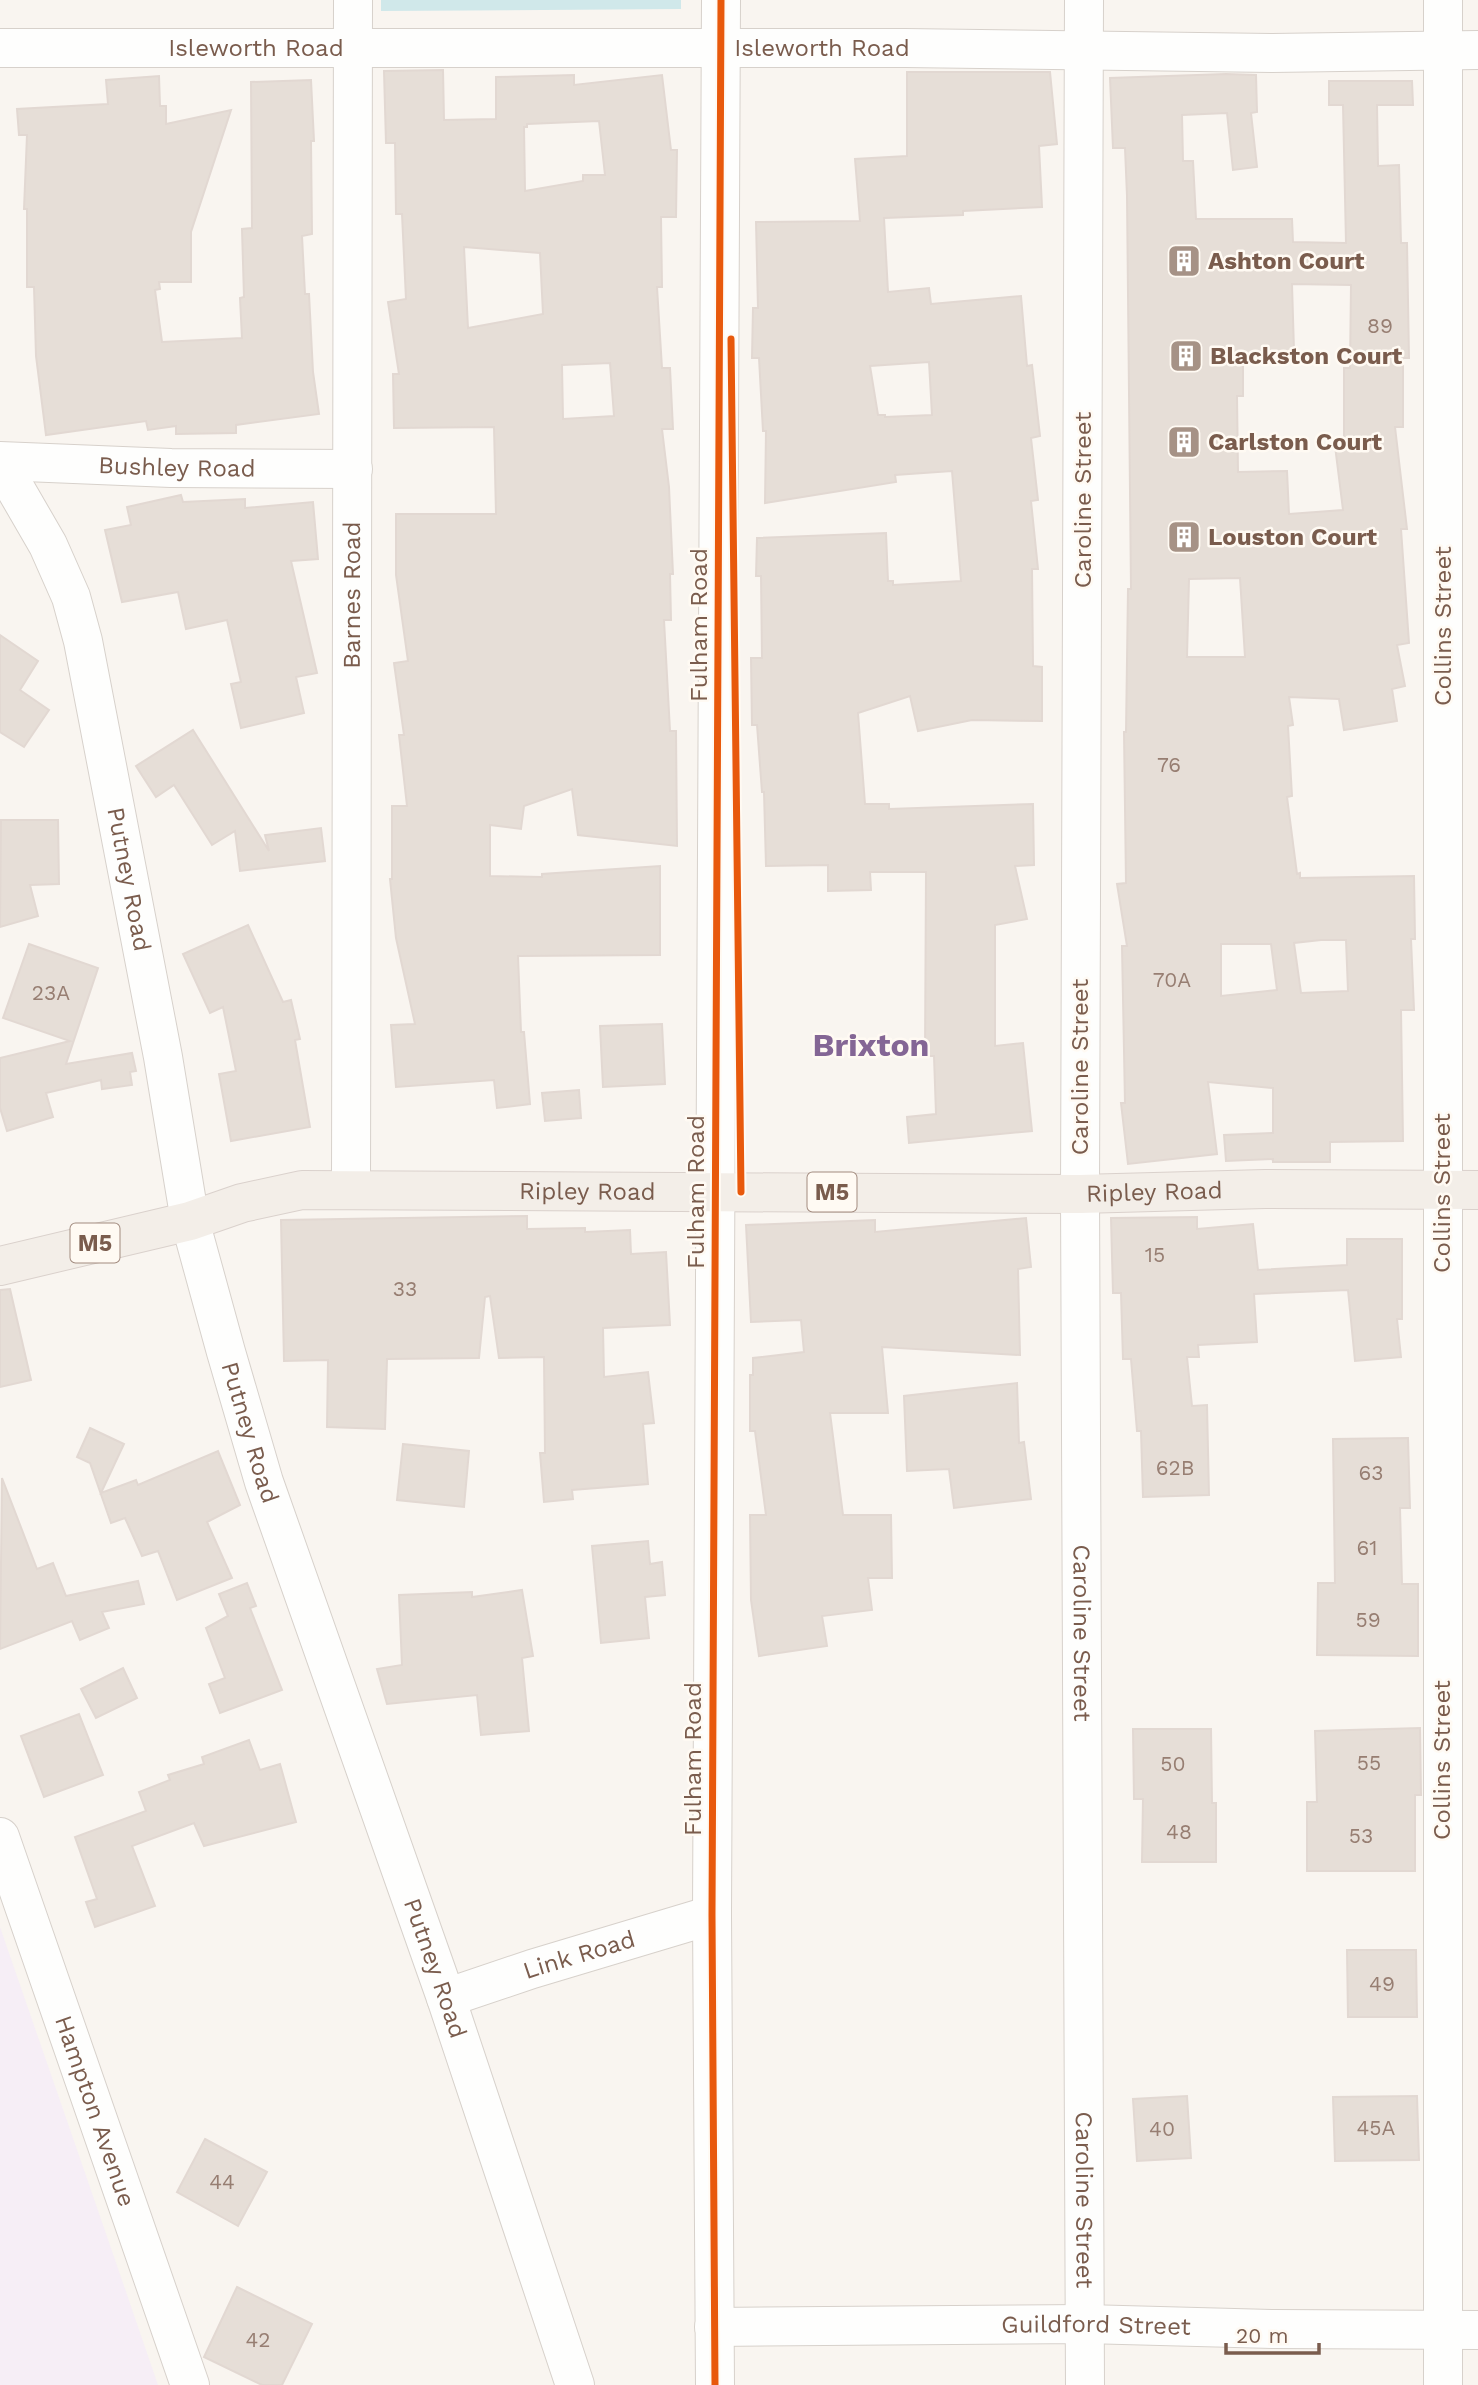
<svg xmlns="http://www.w3.org/2000/svg" width="1478" height="2385" font-family="'Work Sans',sans-serif">
  <style>
    .education { fill: #f6eef6 }
    .water { fill: #d0e8ea }
    .building { fill: #e6ded7; stroke: #e2d8d2; stroke-width: 2; fill-rule: evenodd }
    .lines { fill: none; stroke-linecap: round; stroke-linejoin: round }
    .minor-casing { stroke: #d7d1cb; stroke-width: 40 }
    .major-casing { stroke: #dad1cc; stroke-width: 40 }
    .minor { stroke: #fefefd; stroke-width: 38 }
    .major { stroke: #f3eee8; stroke-width: 38 }
    .cycleway-casing { stroke: #fffaf3; stroke-width: 11 }
    .cycleway { stroke: #e8590c; stroke-width: 7 }
    .labels { text-anchor: middle; stroke-width: 5; stroke-linejoin: round; paint-order: stroke }
    .number-label { font-size: 21px; fill: #977e72 }
    .shield { fill: #fffaf3; stroke: #a28b7f; stroke-width: 2 }
    .shield-label { font-size: 23px; font-weight: bold; fill: #7a5c4d }
    .street-label { font-size: 24px; fill: #7a5c4d; stroke: #fffaf3 }
    .poi-label { font-size: 24px; font-weight: bold; fill: #7a5c4d; stroke: #fffaf3; text-anchor: start }
    .district-label { font-size: 32px; font-weight: bold; fill: #846695; stroke: #fffaf3 }
  </style>
  <rect width="100%" height="100%" fill="#f9f5f0"/>
  <path class="education" d="M0 1927 112 2251 158 2385H0Z"/>
  <path class="water" d="M381 0H681V9L381 11Z"/>
  <g class="building">
    <path d="M443 70 444 120 496 119V77L574 75V85L662 75 671 150H677L676 217H661L662 287H657L662 368H670L673 429H662L669 487 673 574H670L671 620H664L670 731H676L677 846 578 835 572 789 524 806 521 829 490 825V876L542 877V874L660 866V955L518 956 521 1032H524L530 1104 497 1108 494 1080 396 1087 391 1025 415 1024 396 938 390 879H392V806H407L399 735H404L394 663 408 661 396 575V514H496L494 427 394 428 393 374H399L388 302 406 299 402 214H396L395 143H386L384 71ZM599 121 605 175H583V181L525 191 524 127H527V124ZM464 247 540 253 543 314 468 328ZM610 363 614 416 563 419 562 365Z"/>
    <path d="M907 72H1050L1057 144 1039 146 1042 207 963 211V215L884 218 888 292 929 288 931 304 1021 296 1027 366 1032 365 1040 436 1031 438 1038 500 1031 501 1038 569H1032L1033 666 1042 667V721L972 720 918 731 910 696 858 713 865 804H889V809L1033 804 1034 865 1015 866 1027 919 995 925V1046L1023 1043 1032 1131 909 1143 907 1117 936 1114 934 1056H925L926 872H870L871 890 828 891V865L766 866 764 792H762L757 725H752L751 658H762L761 576H756L757 538 886 533 888 581H893V585L961 581 952 471 895 475 896 482 765 503 766 431H763L759 358H752L753 308H758L756 222 860 221 855 159 907 156ZM929 362 932 415 885 417V415H878L870 366Z"/>
    <path d="M1226 74 1256 75 1257 112 1251 113 1257 167 1233 170 1227 113 1182 115 1183 161H1193L1196 219H1292L1293 242 1346 243 1343 105H1329V81H1412L1413 105H1377L1378 166 1399 165 1401 243H1407L1409 358H1403V427H1395L1407 529H1401L1409 643 1397 645 1405 686 1392 689 1397 721 1344 730 1339 699 1289 697 1293 725 1288 726 1292 796 1287 797 1297 874 1300 873V878L1414 876 1415 939H1411L1414 1010H1401L1403 1141 1330 1142V1162H1273V1159L1226 1161 1224 1135 1273 1133V1088L1208 1082 1217 1154 1128 1164 1121 1103H1125L1122 946H1127L1117 884 1126 883 1124 732H1126L1128 589H1131L1127 196 1125 148H1113L1110 78ZM1292 284 1351 285 1350 368H1344V445L1335 446 1343 510 1289 514 1287 471 1238 472 1237 396H1243V353L1294 351ZM1240 578 1245 657H1187L1189 579ZM1321 940H1346L1348 991 1301 993 1294 943ZM1221 944H1271L1277 990 1221 996Z"/>
    <path d="M159 76 160 106H166V124L231 110 191 232V282H159L160 289 155 290 162 342 242 338 240 298 244 297 242 229 252 228 251 82 311 80 314 141H311L312 234 302 236 305 294H309L313 372 319 414 236 425V433L176 434V426L148 430 146 421 46 435 36 356 34 287H27V209H24L27 135H19L17 109 108 104 106 80Z"/>
    <path d="M181 495 183 502 245 499V508L313 502 318 559 291 561 317 673 296 677 304 713 241 728 231 684 241 682 227 620 186 629 178 592 122 602 105 530 131 525 127 507Z"/>
    <path d="M0 635 38 661 20 690 49 710 24 747 0 732Z"/>
    <path d="M193 730 269 851 265 835 321 828 325 861 240 871 235 831 212 845 174 785 156 797 136 766Z"/>
    <path d="M1 820H58L59 884 30 885 38 916 0 927Z"/>
    <path d="M248 925 283 1002 291 1000 300 1039 295 1040 310 1127 231 1141 219 1074 236 1071 223 1007 210 1013 183 954Z"/>
    <path d="M29 944 98 968 66 1064 132 1053 136 1071 130 1072 132 1085 102 1089 101 1080 46 1093 53 1117 7 1131 0 1108V1058L70 1041 3 1018Z"/>
    <path d="M662 1024 665 1084 603 1087 600 1026Z"/>
    <path d="M579 1090 581 1118 545 1121 542 1093Z"/>
    <path d="M527 1216V1229L585 1228V1232L630 1230 631 1254 666 1252 670 1325 603 1328 604 1377 648 1372 654 1423 643 1424 648 1484 572 1490 573 1499 544 1502 540 1453H545L544 1357 499 1358 490 1296 485 1297 479 1358 387 1359 385 1429 327 1427 328 1360 284 1361 281 1220Z"/>
    <path d="M1197 1217V1229L1253 1224 1258 1270 1347 1265V1239H1402V1319H1397L1401 1357 1355 1361 1348 1290 1254 1294 1257 1342 1198 1345 1199 1357H1187L1192 1406 1207 1405 1209 1495 1143 1497 1141 1431H1137L1131 1359H1123L1121 1293H1113L1111 1218Z"/>
    <path d="M1026 1218 1031 1267 1018 1269 1020 1355 882 1347 888 1413H830L843 1515H891L892 1578H868L872 1610 822 1616 827 1646 759 1656 751 1600 750 1515H766L755 1431H750V1375H753V1358L804 1352 801 1320 751 1322 746 1225 875 1220V1232Z"/>
    <path d="M10 1289 31 1380 0 1387V1290Z"/>
    <path d="M1017 1383 1019 1443 1024 1442 1031 1499 954 1508 949 1469 907 1471 904 1396Z"/>
    <path d="M90 1428 124 1444 101 1493 136 1480 138 1485 218 1451 240 1505 207 1522 232 1578 177 1600 158 1551 142 1556 125 1518 111 1523 90 1463 77 1457Z"/>
    <path d="M1408 1438 1410 1508H1400L1402 1584H1418V1656L1317 1655 1318 1583H1335L1333 1439Z"/>
    <path d="M403 1444 469 1451 464 1507 397 1500Z"/>
    <path d="M2 1478 37 1569 53 1563 66 1596 138 1581 144 1604 102 1612 109 1628 80 1640 72 1621 0 1649Z"/>
    <path d="M648 1541 650 1564 662 1562 665 1595 645 1597 649 1638 601 1643 592 1546Z"/>
    <path d="M247 1583 256 1606 250 1608 282 1690 220 1713 209 1684 225 1678 206 1628 228 1616 219 1594Z"/>
    <path d="M522 1590 533 1656 522 1658 529 1731 481 1735 477 1695 387 1704 377 1669 402 1665 399 1595 472 1592V1597Z"/>
    <path d="M123 1668 137 1698 96 1718 81 1689Z"/>
    <path d="M79 1714 103 1775 44 1797 21 1736Z"/>
    <path d="M1420 1728 1421 1795H1415V1871H1307V1802H1317L1315 1731Z"/>
    <path d="M1133 1729H1211L1212 1803H1216V1862H1142L1143 1799H1134Z"/>
    <path d="M249 1740 260 1770 280 1764 296 1822 204 1846 194 1823 132 1846 155 1906 95 1927 86 1902 97 1899 75 1837 146 1811 139 1792 170 1780 168 1775 204 1764 202 1757Z"/>
    <path d="M1347 1950H1416L1417 2017H1348Z"/>
    <path d="M1187 2096 1191 2158 1137 2161 1133 2099Z"/>
    <path d="M1417 2096 1419 2160 1335 2161 1333 2097Z"/>
    <path d="M205 2139 267 2172 238 2226 177 2192Z"/>
    <path d="M237 2287 312 2324 282 2385H262L204 2357Z"/>
  </g>
  <g class="lines">
    <defs>
      <g id="minor">
        <path id="s1" d="M1084 0 1080 1194 1085 2385"/>
        <path id="s2" d="M0 48H905L1272 53 1478 50"/>
        <path id="s3" d="M0 461 171 468 353 469"/>
        <path id="s4" d="M0 462 48 545 71 597 83 641 163 1057 190 1221 226 1352 264 1482 446 1998 575 2385"/>
        <path id="s5" d="M351 1190 353 0"/>
        <path id="s6" d="M0 1837 190 2385"/>
        <path id="s7" d="M446 1998 532 1969 712 1915"/>
        <path id="s8" d="M714 2327 1085 2324 1274 2329 1478 2330"/>
        <path d="M715 2385 712 1915 721 0"/>
        <path d="M1443 2385V0"/>
      </g>
      <g id="major">
        <path id="s9" d="M0 1266 190 1221 242 1203 302 1190 1080 1194 1265 1189 1478 1190"/>
      </g>
    </defs>
    <use href="#minor" class="minor-casing"/>
    <use href="#major" class="major-casing"/>
    <use href="#minor" class="minor"/>
    <use href="#major" class="major"/>
    <defs>
      <g id="cycleway">
        <path d="M731 339 741 1192"/>
        <path d="M715 2385 712 1915 721 0"/>
      </g>
    </defs>
    <use href="#cycleway" class="cycleway-casing"/>
    <use href="#cycleway" class="cycleway"/>
  </g>
  <defs>
    <symbol id="building-square" viewBox="-11 -11 22 22"><rect x="-9" y="-9" width="18" height="18" rx="4" fill="#a69286" stroke="#fffaf3"/><path d="M-4-6H4V6H1V3H-1V6H-4ZM-2.5-4.3h1.7v1.8h-1.7ZM.8-4.3h1.7v1.8H.8ZM-2.5-1h1.7V.8h-1.7ZM.8-1h1.7V.8H.8Z" fill="#fff"/></symbol>
  </defs>
  <g fill-rule="evenodd">
    <use href="#building-square" x="1165" y="242" width="38" height="38"/>
    <use href="#building-square" x="1167" y="337" width="38" height="38"/>
    <use href="#building-square" x="1165" y="423" width="38" height="38"/>
    <use href="#building-square" x="1165" y="518" width="38" height="38"/>
  </g>
  <g class="labels">
    <g class="number-label">
      <text x="1380" y="333">89</text>
      <text x="1169" y="772">76</text>
      <text x="1172" y="987">70A</text>
      <text x="51" y="1000">23A</text>
      <text x="1155" y="1262">15</text>
      <text x="405" y="1296">33</text>
      <text x="1175" y="1475">62B</text>
      <text x="1371" y="1480">63</text>
      <text x="1367" y="1555">61</text>
      <text x="1368" y="1627">59</text>
      <text x="1369" y="1770">55</text>
      <text x="1173" y="1771">50</text>
      <text x="1179" y="1839">48</text>
      <text x="1361" y="1843">53</text>
      <text x="1382" y="1991">49</text>
      <text x="1376" y="2135">45A</text>
      <text x="1162" y="2136">40</text>
      <text x="222" y="2189">44</text>
      <text x="258" y="2347">42</text>
    </g>
    <g class="shield">
      <rect x="807.5" y="1172.5" width="49" height="39" rx="5"/>
      <rect x="70.5" y="1223.5" width="49" height="39" rx="5"/>
    </g>
    <g class="shield-label">
      <text x="832" y="1200">M5</text>
      <text x="95" y="1251">M5</text>
    </g>
    <g class="street-label">
      <text dy="8" stroke="none"><textPath href="#s2" startOffset="822">Isleworth Road</textPath></text>
      <text dy="8" stroke="none"><textPath href="#s2" startOffset="256">Isleworth Road</textPath></text>
      <text dy="8" stroke="none"><textPath href="#s3" startOffset="177">Bushley Road</textPath></text>
      <text transform="translate(1083 500) rotate(-90)" y="8">Caroline Street</text>
      <text dy="8" stroke="none"><textPath href="#s5" startOffset="595">Barnes Road</textPath></text>
      <text transform="translate(699 625) rotate(-90)" y="8">Fulham Road</text>
      <text transform="translate(1443 626) rotate(-90)" y="8">Collins Street</text>
      <text dy="8" stroke="none"><textPath href="#s4" startOffset="441">Putney Road</textPath></text>
      <text transform="translate(1080 1067) rotate(-90)" y="8">Caroline Street</text>
      <text dy="8" stroke="none"><textPath href="#s9" startOffset="597">Ripley Road</textPath></text>
      <text transform="translate(696 1192) rotate(-90)" y="8">Fulham Road</text>
      <text dy="8" stroke="none"><textPath href="#s9" startOffset="1164">Ripley Road</textPath></text>
      <text transform="translate(1442 1193) rotate(-90)" y="8">Collins Street</text>
      <text dy="8" stroke="none"><textPath href="#s4" startOffset="1008">Putney Road</textPath></text>
      <text dy="8" stroke="none"><textPath href="#s1" startOffset="1633">Caroline Street</textPath></text>
      <text transform="translate(693 1759) rotate(-90)" y="8">Fulham Road</text>
      <text transform="translate(1442 1760) rotate(-90)" y="8">Collins Street</text>
      <text dy="8" stroke="none"><textPath href="#s7" startOffset="140">Link Road</textPath></text>
      <text dy="8" stroke="none"><textPath href="#s4" startOffset="1575">Putney Road</textPath></text>
      <text dy="8" stroke="none"><textPath href="#s6" startOffset="290">Hampton Avenue</textPath></text>
      <text dy="8" stroke="none"><textPath href="#s1" startOffset="2200">Caroline Street</textPath></text>
      <text dy="8" stroke="none"><textPath href="#s8" startOffset="382">Guildford Street</textPath></text>
    </g>
    <g class="poi-label">
      <text x="1208" y="269">Ashton Court</text>
      <text x="1210" y="364">Blackston Court</text>
      <text x="1208" y="450">Carlston Court</text>
      <text x="1208" y="545">Louston Court</text>
    </g>
    <g class="district-label">
      <text x="871" y="1056">Brixton</text>
    </g>
  </g>
  <path d="M1226 2343v10h93v-10" fill="none" stroke="#7a5c4d" stroke-width="3.5"/>
  <text x="1236" y="2343" font-size="21" fill="#7a5c4d" stroke="#fffaf3" stroke-width="5" paint-order="stroke">20 m</text>
</svg>
